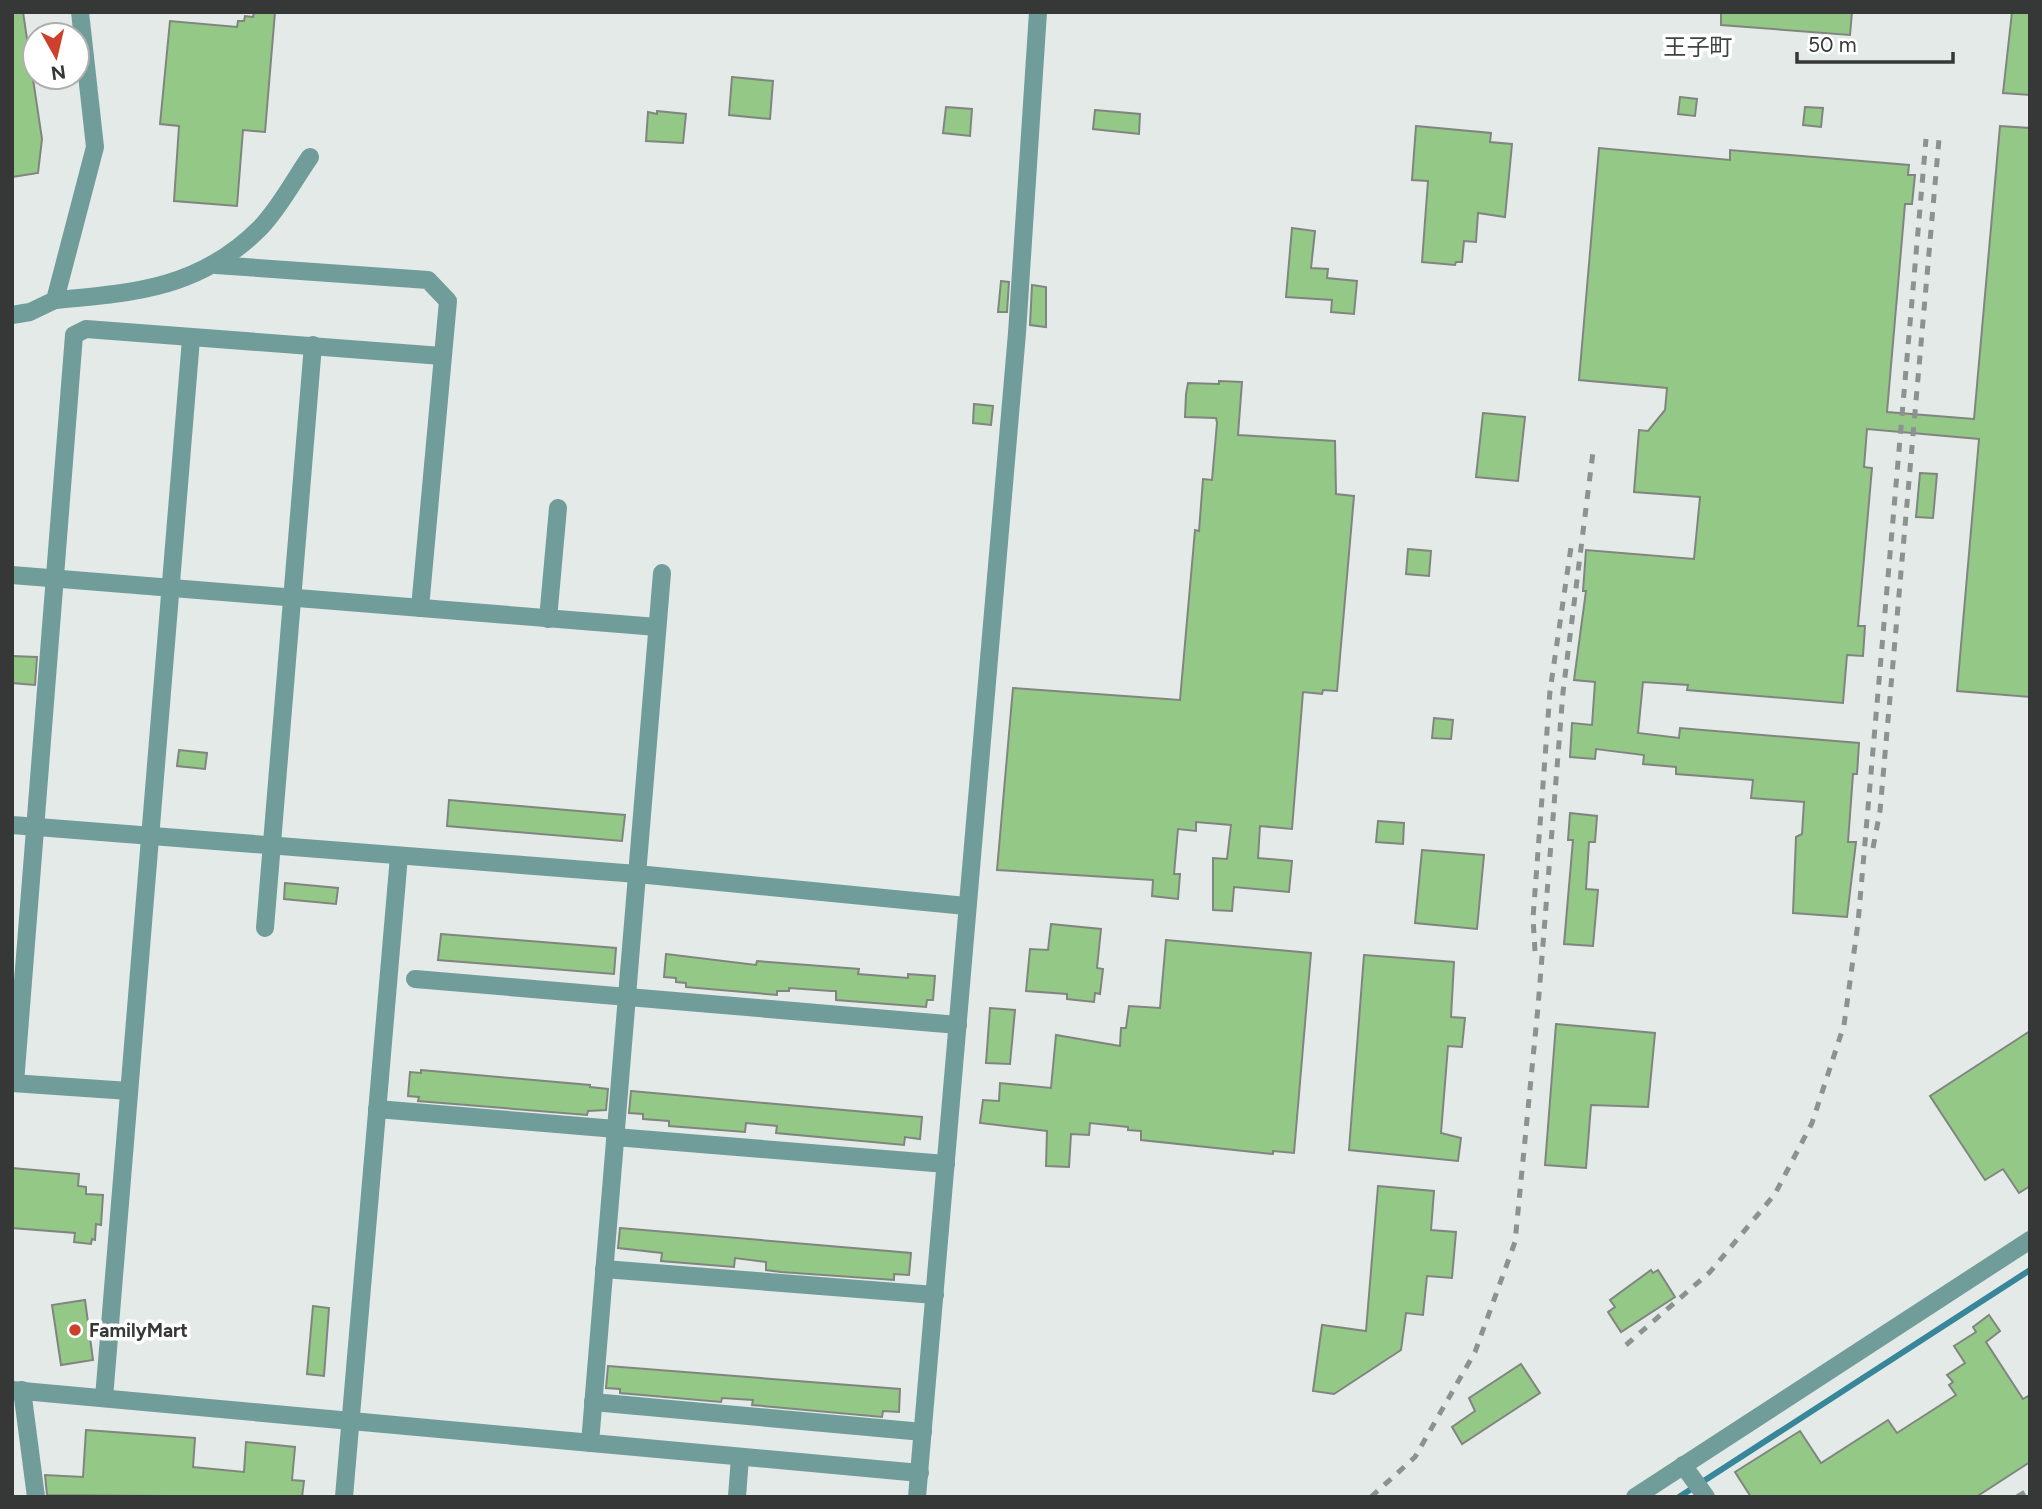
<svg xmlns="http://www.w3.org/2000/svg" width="2042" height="1509" font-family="Figtree,'Noto Sans JP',sans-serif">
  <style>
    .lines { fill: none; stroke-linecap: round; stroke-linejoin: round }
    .stream { stroke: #38869a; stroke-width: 6 }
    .building { fill: #94c886; stroke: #818580; stroke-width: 2 }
    .minor { stroke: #709c9a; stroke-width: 18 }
    .rail { stroke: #8d918f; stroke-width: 5; stroke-dasharray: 9 9; stroke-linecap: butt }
    .poi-dot { fill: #cd402c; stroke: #fff; stroke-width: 2.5 }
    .labels { text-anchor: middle; stroke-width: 7; stroke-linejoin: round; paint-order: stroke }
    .poi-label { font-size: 19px; font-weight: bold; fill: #363837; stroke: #fff; text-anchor: start }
    .quarter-label { font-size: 23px; fill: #404542; stroke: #fff }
  </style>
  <rect width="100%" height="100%" fill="#e4eae7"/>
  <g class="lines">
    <path class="stream" d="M1679 1497 2030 1270"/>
  </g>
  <g class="building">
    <path d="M12 12H23L42 139 38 173 12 177Z"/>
    <path d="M254 12H275L265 132 243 130 237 206 174 201 179 126 160 124 170 21 237 27 238 21H244L245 16 253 17Z"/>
    <path d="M1721 12H1852L1850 35 1721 25Z"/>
    <path d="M2012 12H2030V95L2003 93Z"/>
    <path d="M732 77 773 81 770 119 729 115Z"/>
    <path d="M1680 97 1697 99 1695 116 1678 114Z"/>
    <path d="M946 107 972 109 970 136 943 133Z"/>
    <path d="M1805 107 1823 108 1821 127 1803 125Z"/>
    <path d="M1095 110 1140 114 1139 134 1093 129Z"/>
    <path d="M657 111 686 114 683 143 646 141 648 112 657 114Z"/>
    <path d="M1416 126 1491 133 1490 142 1512 144 1505 217 1478 213 1476 242 1464 241 1462 262H1456L1455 265 1422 262 1428 181 1412 180Z"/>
    <path d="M2000 126 2030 128V697L1957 691 1979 439 1867 429 1864 467 1872 468 1858 626H1865L1863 656 1847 655 1843 703 1687 690 1688 685 1643 682 1638 733 1679 738 1680 728 1859 743 1857 774H1853L1848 842H1856L1847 917 1793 913 1796 837 1802 834 1804 802 1751 798 1753 780 1676 774V767L1643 764 1644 755 1596 749 1595 759 1570 757 1572 723 1592 725 1595 682 1574 680 1586 591H1583L1586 550 1694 559 1700 497 1634 492 1639 430 1648 431 1665 410 1667 388 1579 380 1599 148 1730 160V150L1909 165 1908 175H1915L1912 204H1905L1887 412 1974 419Z"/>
    <path d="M1292 228 1315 231 1311 268 1328 269 1327 278 1357 281 1354 314 1331 312 1332 300 1286 297Z"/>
    <path d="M1001 281 1009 282 1007 312H998Z"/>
    <path d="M1032 285 1046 287V327L1030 325Z"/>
    <path d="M1219 381 1242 382 1238 435 1335 441 1336 494 1354 496 1337 691 1323 690 1322 694 1303 692 1292 829 1260 826 1258 858 1292 861 1289 892 1234 887 1232 911 1213 910V858L1227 859 1231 825 1196 822V831L1178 829 1174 874H1180L1178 899 1152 896 1153 880 997 870 1013 688 1180 700 1195 530 1199 531 1203 479 1212 480 1217 423 1216 418 1185 417 1186 394 1188 383 1219 384Z"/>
    <path d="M974 404 993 406 991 425 973 423Z"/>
    <path d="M1483 413 1525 417 1518 481 1476 477Z"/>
    <path d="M1920 473 1937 474 1933 518 1916 517Z"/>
    <path d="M1408 549 1431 551 1429 576 1406 574Z"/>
    <path d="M12 656 37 657 35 685 12 683Z"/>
    <path d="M1434 718 1453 720 1451 739 1432 738Z"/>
    <path d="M179 750 207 753 205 769 177 766Z"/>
    <path d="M449 800 625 815 622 841 447 826Z"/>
    <path d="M1570 813 1597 816 1595 842H1589L1586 889 1598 890 1593 946 1564 944 1573 840H1568Z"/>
    <path d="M1378 821 1404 823 1403 844 1376 842Z"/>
    <path d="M1422 850 1484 855 1477 929 1415 923Z"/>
    <path d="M285 883 338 888 336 904 284 899Z"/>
    <path d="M1051 924 1101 929 1097 968 1103 969 1100 994 1095 993 1094 1002 1067 999V994L1026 991 1030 949 1048 950Z"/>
    <path d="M441 934 616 948 614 974 438 960Z"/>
    <path d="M1166 940 1311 953 1294 1153 1273 1151V1154L1141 1140V1131L1128 1130V1127L1090 1123 1089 1135 1071 1134 1069 1167 1046 1166 1047 1131 980 1123 983 1100 999 1101 1000 1083 1051 1088 1056 1035 1120 1046 1121 1028H1126L1129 1006 1160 1008Z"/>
    <path d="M666 954 756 965 757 961 859 969 858 974 908 978V974L935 976 933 1000H927L926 1007 836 1000V991H831L789 988V991H777V995L686 987V983L676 982V978L664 977Z"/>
    <path d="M1364 955 1454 962 1451 1017 1465 1018 1462 1047 1448 1046 1441 1133 1461 1138 1458 1161 1349 1150Z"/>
    <path d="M990 1008 1015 1010 1010 1064 986 1063Z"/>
    <path d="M1556 1024 1655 1033 1648 1107 1591 1105 1586 1168 1545 1165Z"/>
    <path d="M2030 1031V1186L2019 1193 2003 1169 1985 1180 1930 1096Z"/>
    <path d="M421 1070 590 1085V1087L608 1089 606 1110 588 1111 587 1115 418 1101 419 1097 408 1096 410 1072 421 1073Z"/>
    <path d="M631 1091 922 1117 920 1139 905 1137 904 1145 776 1133 777 1126 746 1123 745 1132 669 1126V1121L643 1119V1114L629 1113Z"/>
    <path d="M12 1168 79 1174 78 1186 86 1187V1194L103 1195 101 1225 96 1224 95 1240 92 1239 91 1244 74 1242 75 1233 12 1228Z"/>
    <path d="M1378 1186 1434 1191 1431 1230 1456 1232 1452 1278 1427 1276 1423 1315 1406 1313 1401 1350 1334 1394 1313 1391 1322 1325 1366 1331Z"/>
    <path d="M620 1228 911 1253 909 1275 894 1274V1280L781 1272 766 1270V1262L735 1258 734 1267 661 1261 662 1253 618 1248Z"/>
    <path d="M1651 1270 1653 1273 1658 1270 1675 1297 1621 1332 1608 1312 1615 1307 1610 1300Z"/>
    <path d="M85 1300 93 1360 61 1365 52 1305Z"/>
    <path d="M313 1306 329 1308 324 1376 307 1374Z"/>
    <path d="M1989 1315 2000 1331 1986 1342 2023 1399 2030 1395V1462L1976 1497H1751L1735 1472 1800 1431 1821 1463 1888 1420 1897 1433 1956 1395 1949 1385 1953 1382 1947 1375 1965 1363 1954 1346 1976 1332 1973 1327Z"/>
    <path d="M1521 1364 1540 1393 1462 1444 1452 1427 1475 1411 1469 1398Z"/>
    <path d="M608 1366 900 1389 899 1412 883 1411 882 1417 752 1405 753 1400 722 1398 721 1402 620 1393V1389L606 1388Z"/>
    <path d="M86 1430 195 1438 193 1467 244 1472 246 1442 295 1447 292 1480 304 1481 302 1497 47 1495 45 1475 83 1477Z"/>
  </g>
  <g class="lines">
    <g class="minor">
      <path d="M216 265 428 280 448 301 420 608"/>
      <path d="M55 300C135 293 201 288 261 227 280 207 294 180 310 157"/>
      <path d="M12 315 30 312 55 300 95 147 80 12"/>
      <path d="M12 575 657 627"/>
      <path d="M548 619 558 508"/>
      <path d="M12 825 637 874 966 906"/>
      <path d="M265 928 313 345"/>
      <path d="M415 979 958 1025"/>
      <path d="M12 1083 129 1091"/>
      <path d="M15 1083 74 335 86 329 442 356"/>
      <path d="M377 1109 616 1129"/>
      <path d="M615 1137 946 1164"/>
      <path d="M604 1269 935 1295"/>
      <path d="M12 1390 920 1473"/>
      <path d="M22 1390 36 1497"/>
      <path d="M104 1398 191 339"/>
      <path d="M593 1402 923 1432"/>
      <path d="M590 1443 662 573"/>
      <path d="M1683 1465 1706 1497"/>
      <path d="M344 1497 399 856"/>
      <path d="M737 1497 740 1457"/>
      <path d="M917 1497 1017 333 1038 12"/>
      <path d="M1635 1497 2030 1240"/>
    </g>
    <g class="rail">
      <path d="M1873 848 1880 811 1939 139"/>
      <path d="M1535 951 1533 918 1550 691 1571 547"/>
      <path d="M1626 1345 1710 1272 1775 1194 1812 1123 1844 1025 1858 923 1926 139"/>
      <path d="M1371 1497 1415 1457 1475 1352 1515 1242 1538 1007 1563 692 1593 452"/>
      <path d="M2017 1497 2030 1489"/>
    </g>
  </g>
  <circle class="poi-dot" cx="75" cy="1330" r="7"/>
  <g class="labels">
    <g class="poi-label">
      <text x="89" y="1337">FamilyMart</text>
    </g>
    <g class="quarter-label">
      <text x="1698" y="55">王子町</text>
    </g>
  </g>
  <rect width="2042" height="1509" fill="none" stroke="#363837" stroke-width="28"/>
  <g transform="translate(56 56) rotate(172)"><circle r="33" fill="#ffffff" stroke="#afafaf" stroke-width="2"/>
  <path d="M0-5L12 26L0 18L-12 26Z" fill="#cd402c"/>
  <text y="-10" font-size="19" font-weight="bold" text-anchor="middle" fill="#363837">N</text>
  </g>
  <path d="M1797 52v10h156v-10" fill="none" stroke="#363837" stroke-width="3.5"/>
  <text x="1808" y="52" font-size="21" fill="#363837" stroke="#ffffff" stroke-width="5" paint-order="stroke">50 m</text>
</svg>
